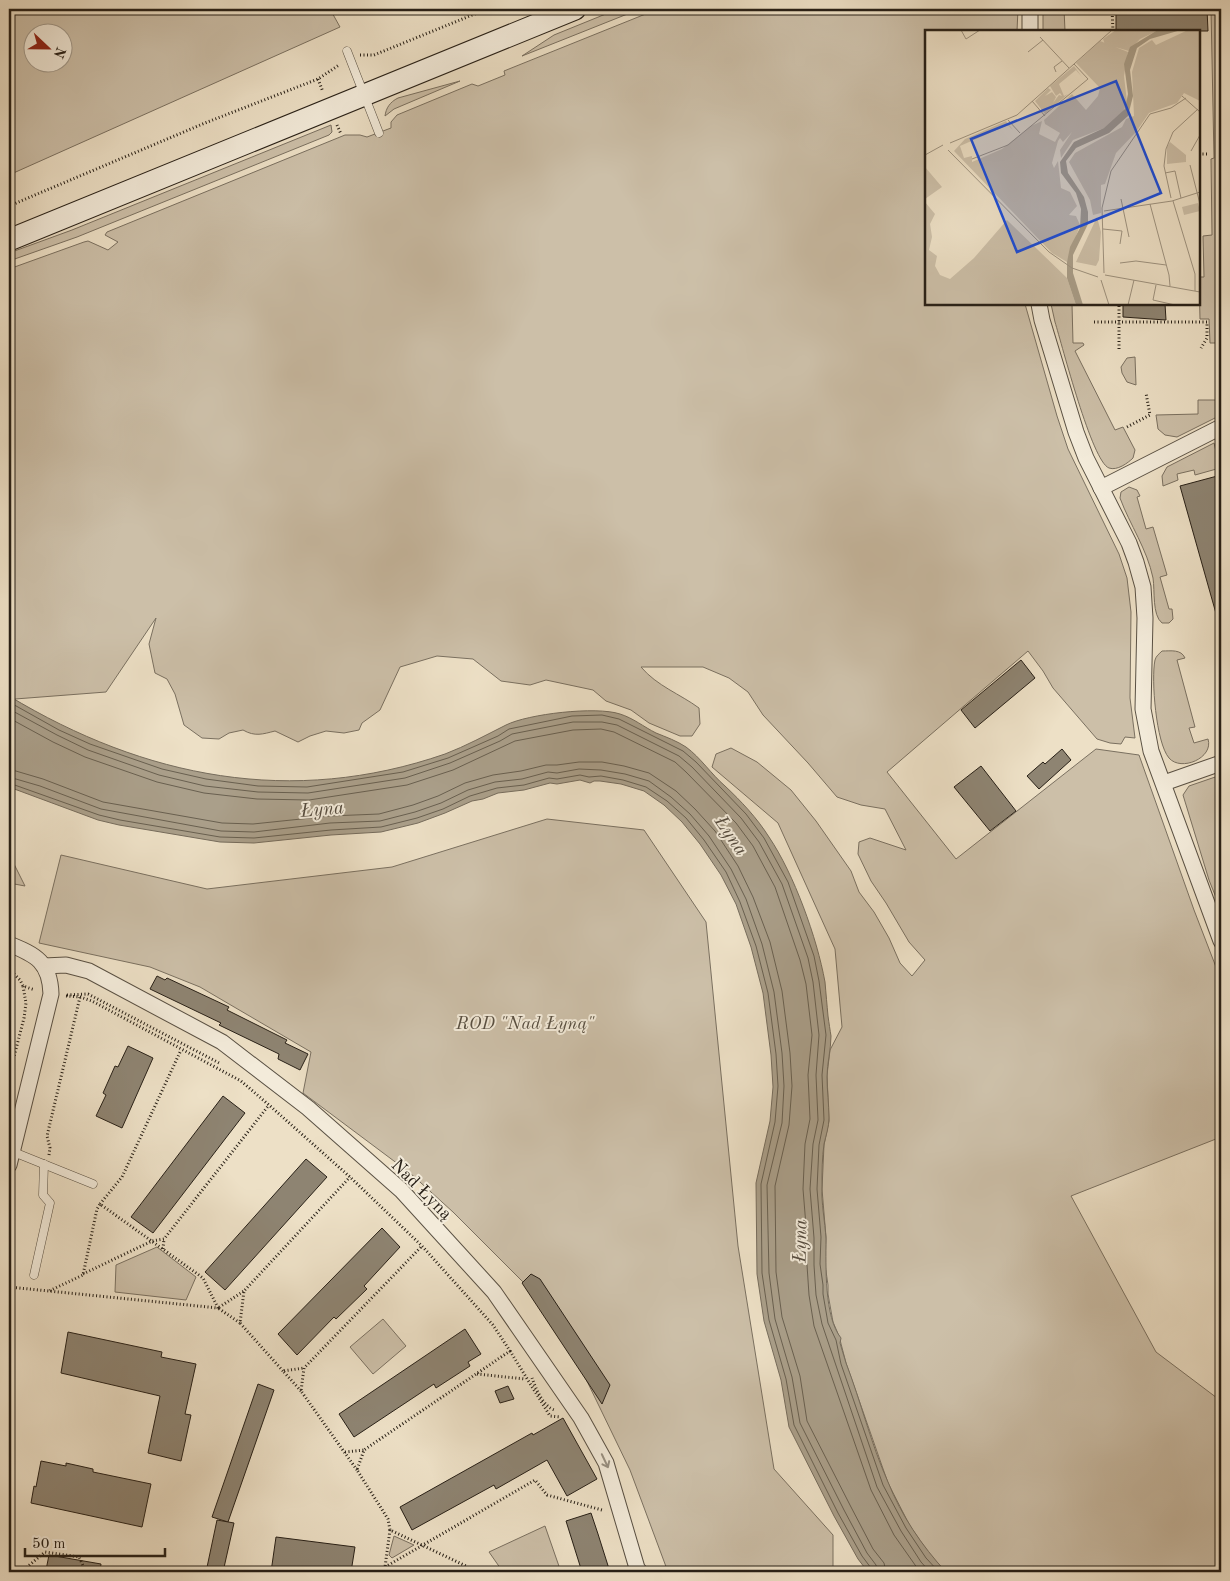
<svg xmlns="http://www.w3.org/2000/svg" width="1230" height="1581" font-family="'Old Standard TT',serif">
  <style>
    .green { fill: #ccbfa8; stroke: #7a7060; fill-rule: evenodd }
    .water { fill: #aa9f8a; stroke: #766c5c }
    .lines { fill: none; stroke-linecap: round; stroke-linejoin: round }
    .shore { stroke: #696050; stroke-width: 1 }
    .building { fill: #8e8472; stroke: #282017 }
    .service-casing { stroke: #595043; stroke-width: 9 }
    .minor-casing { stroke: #595043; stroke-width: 17 }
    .secondary-casing { stroke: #282017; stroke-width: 23 }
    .path { stroke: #282017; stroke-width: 3; stroke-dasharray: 1 2.5; stroke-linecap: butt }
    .service { stroke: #f3ebda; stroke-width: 8 }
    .minor { stroke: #f3ebda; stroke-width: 15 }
    .secondary { stroke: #f3ebda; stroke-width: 21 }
    .oneway { stroke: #989082 }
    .labels { text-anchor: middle; stroke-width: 4; stroke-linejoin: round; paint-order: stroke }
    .park-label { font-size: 18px; font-style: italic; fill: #595042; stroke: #f3ebda }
    .street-label { font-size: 18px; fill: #282017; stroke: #f3ebda }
    .water-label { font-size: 19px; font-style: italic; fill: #564c3f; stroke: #f3ebda }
    .inset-road { fill: none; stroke: #9e9380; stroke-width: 1 }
    .view { fill: #1d4ed8; fill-opacity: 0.15; stroke: #1d4ed8; stroke-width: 2.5 }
    .inset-edge { fill: none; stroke: #282017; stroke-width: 2.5 }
  </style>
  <rect width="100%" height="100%" fill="#ede0c6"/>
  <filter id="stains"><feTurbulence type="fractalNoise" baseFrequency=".004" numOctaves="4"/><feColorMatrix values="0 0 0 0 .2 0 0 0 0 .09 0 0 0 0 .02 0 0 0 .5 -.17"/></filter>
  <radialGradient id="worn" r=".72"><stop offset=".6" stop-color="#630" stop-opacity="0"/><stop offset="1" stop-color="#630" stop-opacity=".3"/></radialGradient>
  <g class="green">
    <path d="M9 9H330L340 27 9 175ZM32 32H62V62H32Z"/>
    <path d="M618 9H640L522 56 554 35Z"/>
    <path d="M658 9H1018L1017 31H926V304H1025L1057 416 1068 449 1119 554 1127 578 1131 612 1130 698 1135 738 1125 737 1121 744 1110 743 1097 739 1053 688 1043 671 1028 651 887 772 956 859 1096 749 1139 755 1194 910 1221 980V1137L1071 1196 1156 1352 1221 1401V1572H946L930 1555 910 1526 888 1483 846 1363 839 1336 833 1322 828 1294V1285L825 1264 826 1237 822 1189 824 1145 829 1121 827 1075 830 1050 842 1027 835 949 778 823 712 767 716 754 731 748 757 762 791 790 816 821 851 871 859 892 874 912 889 938 900 963 912 976 925 960 909 942 886 903 871 881 858 854 859 842 870 838 906 850 885 809 861 805 837 797 808 763 763 715 748 692 729 678 703 667H641C657 686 680 694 699 708L700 724 692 736H680L649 723 631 710 606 701 593 690 546 680 530 685 501 681 473 659 437 656 400 667 380 710 362 723 359 730 344 733 326 731 310 736 298 742 275 731C263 734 255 737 243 730L229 733 219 739 202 738 184 725 175 694 167 679 155 673 149 644 156 618 106 692 15 699 9 696V269L84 242 88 241 108 250 118 242 105 235 107 232 345 135H360L367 137 391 128V122L397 115 472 84 478 86 505 75 504 71Z"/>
    <path d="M1043 9H1064L1065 31H1043Z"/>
    <path d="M1211 9H1221V343H1210L1209 319H1200L1199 277H1204L1203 236 1212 235 1211 159 1214 158Z"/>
    <path d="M460 81 394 109 385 116C386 108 390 102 398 98Z"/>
    <path d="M331 125 332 132 329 135 77 237 9 261V253L72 230Z"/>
    <path d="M1051 304H1072L1073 343H1083L1084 345 1075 351 1115 430 1123 427 1135 450 1133 458C1128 463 1117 471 1109 468 1092 462 1062 345 1055 322Z"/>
    <path d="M1135 357 1136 385 1127 382 1122 373 1121 367 1127 358Z"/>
    <path d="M1198 400H1221V415L1177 437 1165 435 1158 429 1156 415 1198 414Z"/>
    <path d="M1214 443 1220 468 1195 475 1194 470 1177 474 1178 480 1163 486 1162 476 1167 467Z"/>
    <path d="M1129 487 1137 490 1140 496 1137 497 1146 529 1153 527 1167 575 1160 577 1169 609H1172L1173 619 1169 623H1162C1152 615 1155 591 1153 578 1147 549 1130 525 1120 498L1121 492Z"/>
    <path d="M1162 651C1171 651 1181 649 1185 658L1177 660 1195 727 1189 728 1194 743 1208 739C1214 758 1181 772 1169 758 1156 743 1151 679 1155 660 1156 656 1159 654 1162 651Z"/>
    <path d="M1221 775V910L1209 880 1183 795 1189 786Z"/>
    <path d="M547 819 644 830 706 922 738 1246 774 1469 833 1535V1572H668L630 1470 554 1313 453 1212 410 1173 303 1093 311 1052 200 987 150 967 39 943 61 855 207 889 392 867Z"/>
    <path d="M9 854 25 886 9 883Z"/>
    <path d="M157 1247 196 1277 186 1300 115 1292 116 1265Z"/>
    <path d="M383 1319 406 1346 373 1374 350 1347Z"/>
    <path d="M545 1526 561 1572H503L489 1552Z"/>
    <path d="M394 1536 414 1545 392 1558 389 1555Z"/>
  </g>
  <path class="water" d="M9 696C145 778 292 807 445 754 466 746 486 735 506 725 528 714 596 706 620 714 633 718 644 727 656 733 666 737 677 741 686 747 701 758 711 774 725 786 741 801 757 818 769 837 794 874 817 938 825 982 826 994 827 1005 828 1016 829 1023 830 1030 831 1036 831 1050 827 1063 827 1077 827 1091 829 1104 829 1118 829 1127 826 1135 824 1144 822 1158 822 1172 822 1185 821 1203 825 1221 826 1239 826 1266 824 1317 841 1338L840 1343 846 1363C861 1402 871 1444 888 1482 901 1515 922 1546 946 1572H868L858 1559 834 1516 789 1427 781 1380 764 1321 757 1274 756 1183 770 1121 773 1087 771 1055 763 993 751 947 736 904 721 875 700 844 682 822 664 805 644 791 621 784 600 781H594L590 783 580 780 557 784 550 783 524 790 498 793 483 799 472 801 445 813 418 823 381 832 331 835 254 843 220 842 119 825 98 820 9 787Z"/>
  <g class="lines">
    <g class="shore">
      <path d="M9 702 59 730 90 744 162 769 206 779 258 786 307 787 403 772 448 758 498 736 509 729 572 716 602 715 619 719 683 751 696 762 746 814 764 838 788 882 814 956 819 981 826 1035 822 1075 824 1120 819 1145 817 1189 821 1237 820 1264 823 1285V1294L828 1323 836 1340 841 1364 883 1485 906 1528 926 1558 939 1572"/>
      <path d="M9 709 57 735 88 750 159 775 205 786 258 792 308 793 405 778 450 763 500 741 512 734 573 722H602L617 725 679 756 692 767 741 818 759 842 782 884 808 958 813 982 819 1035 816 1075 818 1120 813 1144 810 1189 814 1238V1265L816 1295 822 1324 877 1487 901 1531 921 1562 930 1572"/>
      <path d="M9 718 53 742 85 757 157 782 204 793 257 799 309 800 407 785 453 770 515 741 573 730 601 729 614 732 675 762 686 772 736 823 753 846 775 887 800 960 806 984 812 1035 808 1075 810 1119 805 1144 803 1189 807 1238V1265L809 1295 814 1326 871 1490 894 1535 920 1572"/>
      <path d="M9 769 43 779 103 802 222 823 253 824 330 816 379 814 413 805 438 796 465 783 493 775 521 771 546 765H557L579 762H602L624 766 649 773 676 791 695 809 715 831 738 866 753 897 770 942 782 991 790 1053 792 1086 789 1125 775 1186 776 1272 782 1317 800 1376 807 1421 851 1507 873 1549 884 1563 886 1572"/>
      <path d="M9 777 40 786 101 809 221 831 254 832 330 823 380 821 415 812 441 803 468 790 495 782 522 779 548 772 557 773 579 769 601 770 625 774 649 781 671 797 690 814 709 836 731 869 746 899 762 944 774 992 782 1053 784 1086 782 1123 767 1185 769 1273 775 1319 792 1377 800 1423 844 1510 867 1553 876 1565 878 1572"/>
      <path d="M9 783 99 815 120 820 220 837 254 838 331 830 381 827 417 818 443 809 470 796 497 788 524 785 549 778 557 779 580 775 589 777 601 776 623 780 646 787 667 801 686 818 704 840 726 872 740 902 756 946 768 993 776 1054 778 1086 775 1122 761 1184 762 1273 769 1320 786 1379 794 1425 838 1513 862 1556 871 1568 872 1572"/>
    </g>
  </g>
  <g class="building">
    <path d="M1116 9H1207L1208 31H1116Z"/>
    <path d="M1123 304H1165L1166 320 1123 317Z"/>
    <path d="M1221 475V617H1217L1180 486Z"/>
    <path d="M1021 660 1035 678 975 728 961 710Z"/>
    <path d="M1062 749 1071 760 1039 789 1027 776 1043 762 1045 764Z"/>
    <path d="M981 766 1016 811 990 831 954 787Z"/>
    <path d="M157 976 165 980 167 978 229 1007 227 1010 287 1040 285 1043 308 1054 300 1070 278 1059 279 1054 219 1025 221 1023 150 989Z"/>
    <path d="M128 1046 153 1058 122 1128 96 1116 106 1095 103 1093 115 1066 118 1067Z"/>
    <path d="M223 1096 245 1113 153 1233 131 1217Z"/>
    <path d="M306 1159 327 1177 225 1290 205 1272Z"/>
    <path d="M382 1228 400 1247 364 1286 367 1289 336 1319 334 1317 297 1355 278 1334Z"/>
    <path d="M531 1274 540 1279 610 1385 602 1404 522 1283Z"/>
    <path d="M465 1329 481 1354 468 1362 470 1366 436 1388 434 1384 354 1437 339 1414Z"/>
    <path d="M68 1332 162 1352 161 1357 196 1364 185 1414 191 1415 181 1461 148 1453 160 1396 61 1373Z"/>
    <path d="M258 1384 274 1390 228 1522 212 1517Z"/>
    <path d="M508 1386 514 1399 500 1403 495 1391Z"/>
    <path d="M563 1418 597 1479 567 1496 547 1460 496 1489 494 1485 412 1530 400 1507 532 1433 533 1435Z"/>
    <path d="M41 1461 66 1466V1463L93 1469V1472L151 1484 142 1527 31 1503 34 1486 36 1487Z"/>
    <path d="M591 1513 598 1534 610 1572H582L566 1521Z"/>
    <path d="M217 1520 234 1523 223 1572H206Z"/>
    <path d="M276 1537 355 1547 351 1572H271Z"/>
    <path d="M49 1555 101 1564 100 1572H49L50 1570H46Z"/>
  </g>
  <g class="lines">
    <defs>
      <g id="service">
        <path d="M347 51 379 133"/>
        <path d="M11 1151 93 1184"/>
        <path d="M34 1275 50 1203 43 1195 44 1164"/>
      </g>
      <g id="minor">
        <path d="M1030 9V31"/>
        <path d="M1039 304 1042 320 1076 432 1086 458 1129 543 1136 562 1143 587 1145 618 1143 709 1151 751 1221 941"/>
        <path d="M1101 488 1221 427"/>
        <path d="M1164 783 1221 763"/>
        <path d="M9 944C36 955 50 962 51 994L9 1165"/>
        <path d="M44 966 66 965 89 971 222 1042 308 1108 401 1190 494 1292 581 1418 606 1463 637 1568 640 1572"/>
      </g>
      <path id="secondary" d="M9 240 575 9"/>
    </defs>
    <use href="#service" class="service-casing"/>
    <use href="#minor" class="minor-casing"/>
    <use href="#secondary" class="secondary-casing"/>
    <g class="path">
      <path d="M1112 9 1113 31"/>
      <path d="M360 55H374L487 9"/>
      <path d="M318 79 323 92"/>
      <path d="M337 125 341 134"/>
      <path d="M1199 154H1208"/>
      <path d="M9 206 205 123 318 79 339 65"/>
      <path d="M1094 322H1207V338L1201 348"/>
      <path d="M1119 349V304"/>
      <path d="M1127 427 1150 415 1146 393"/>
      <path d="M9 969 20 980 23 986"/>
      <path d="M67 995 88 994 221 1064"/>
      <path d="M66 996 80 997 92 1001 241 1081 269 1105 350 1177 422 1246 493 1325 510 1351 364 1450 357 1470 388 1519 390 1530 466 1566 472 1572"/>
      <path d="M9 1076 24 1018 26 1003 23 986 35 990"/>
      <path d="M49 1155 50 1148 47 1136 80 997"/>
      <path d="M100 1204 122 1177 181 1050"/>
      <path d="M163 1249 164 1239"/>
      <path d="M83 1274 152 1241 164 1239 269 1105"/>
      <path d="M9 1287 218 1308 203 1278 100 1204 97 1209 83 1275 49 1291"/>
      <path d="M240 1323 218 1308 244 1291"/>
      <path d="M510 1351 550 1416 560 1417"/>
      <path d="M283 1371 240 1323 244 1291 350 1177"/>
      <path d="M477 1374 525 1379"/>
      <path d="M532 1378C536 1389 543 1407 555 1410"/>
      <path d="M301 1391 283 1371 304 1368"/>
      <path d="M345 1452 364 1450"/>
      <path d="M357 1470 301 1391 304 1368 422 1246"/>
      <path d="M385 1567 535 1480 547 1495 602 1510"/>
      <path d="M21 1572 45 1552 79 1557 86 1572"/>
      <path d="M382 1572 385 1567 390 1530"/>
    </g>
    <use href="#service" class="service"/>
    <use href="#minor" class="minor"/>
    <use href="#secondary" class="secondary"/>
  </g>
  <defs><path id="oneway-shaft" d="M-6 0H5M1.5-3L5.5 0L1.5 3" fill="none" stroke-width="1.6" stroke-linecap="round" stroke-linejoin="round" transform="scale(1.25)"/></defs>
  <use class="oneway" href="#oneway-shaft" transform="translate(605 1461) rotate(65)"/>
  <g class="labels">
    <g class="park-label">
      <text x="525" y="1029">ROD "Nad Łyną"</text>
    </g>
    <g class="street-label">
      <text transform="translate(422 1189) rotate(45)" y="6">Nad Łyną</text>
    </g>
    <g class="water-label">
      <text transform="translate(322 808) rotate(-5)" y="7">Łyna</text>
      <text transform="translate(732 835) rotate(56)" y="7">Łyna</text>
      <text transform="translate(799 1241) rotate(-89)" y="7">Łyna</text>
    </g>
  </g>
  <g transform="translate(925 30)">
    <rect width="275" height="275" fill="#ede0c6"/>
    <path d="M191 0H234L215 9 204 21 180 14 178 9ZM263 0H275V71L259 63 252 73 224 83 211 102 191 123 180 154 176 155V183L168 185 165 170 144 132 150 123 197 97 201 89 209 86 207 42 214 18 227 10 231 15ZM175 11 203 22 199 46 202 72 198 82 182 97 148 110 136 128 135 120 147 102 138 112 135 108 133 111 127 133 129 138 133 131 136 158 145 162 152 176 144 185 151 186 155 195 142 232 127 223 29 121 40 109 81 91 88 100 83 95 35 116 39 128 47 126V132L77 119 106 96 117 91 114 104 130 112 135 103 120 94 119 90 147 64 161 80 173 66 175 58 151 33ZM149 36 157 47 151 40 134 54 139 66 143 64 120 84 110 71 123 58 126 60 120 66 127 62 131 67 128 73 134 65 137 66 135 63 131 66 125 56ZM245 112 261 125V132L242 134V141V117ZM0 137 17 157 0 169ZM0 172 10 184 5 194 7 207 4 220 12 226 10 236 15 245 25 249 49 228 82 190 142 248 151 275H0ZM273 173 275 181 259 185 257 177ZM172 187 176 202 174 230 171 236 151 232Z" fill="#ccbfa8"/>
    <path d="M256 0 225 9 212 18 205 40 208 66 203 86 184 103 151 118 141 131 143 143 159 167 163 182V194L148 225V243L158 275H151L142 248V232L145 217 155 198 156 179 151 163 136 143 135 132 149 112 179 98 200 79 203 64 199 34 205 17 231 1Z" fill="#aa9f8a"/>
    <path class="inset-road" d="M36 0 41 9 55 0M115 7 144 38M103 22 118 10M131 42 129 37 137 31M257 66 275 82M107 71 120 86M83 90 95 103M25 113 92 85 187 0M23 120 124 222 147 238 173 247M266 121 275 105M0 125 18 115M47 129 83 115 163 49 149 34M265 135 275 174M240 143 250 141 256 168M246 168 239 136 241 119 248 102 273 79M196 169 204 207M248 171 270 244V261M225 174 244 245 245 256M179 181 247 171 275 162M178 199 197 201 195 214M195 233 211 231 241 235M179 243 177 178 186 141 225 84 246 78 261 68M180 245 275 262M176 250 184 275M231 255 228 270 250 275M203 275 209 250"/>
    <path class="view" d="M191 51 236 163 92 222 46 109Z"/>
    <rect width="275" height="275" class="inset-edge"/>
  </g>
  <rect width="1230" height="1581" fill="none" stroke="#ede0c6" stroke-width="30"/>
  <rect x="10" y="10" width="1210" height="1561" fill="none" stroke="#282017" stroke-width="2.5"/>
  <rect x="15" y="15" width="1200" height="1551" fill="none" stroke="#282017"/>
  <g transform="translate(48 48) rotate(112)"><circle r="24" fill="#f3ebda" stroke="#a29a8c"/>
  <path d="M0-4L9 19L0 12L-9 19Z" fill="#8f2418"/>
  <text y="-8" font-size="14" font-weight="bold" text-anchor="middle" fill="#282017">N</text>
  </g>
  <path d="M25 1548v8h140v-8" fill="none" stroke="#282017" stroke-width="2.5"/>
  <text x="32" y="1548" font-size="15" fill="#282017" stroke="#f3ebda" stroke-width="4" paint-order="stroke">50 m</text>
  <rect width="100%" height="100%" filter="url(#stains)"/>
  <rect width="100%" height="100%" fill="url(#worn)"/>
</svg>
